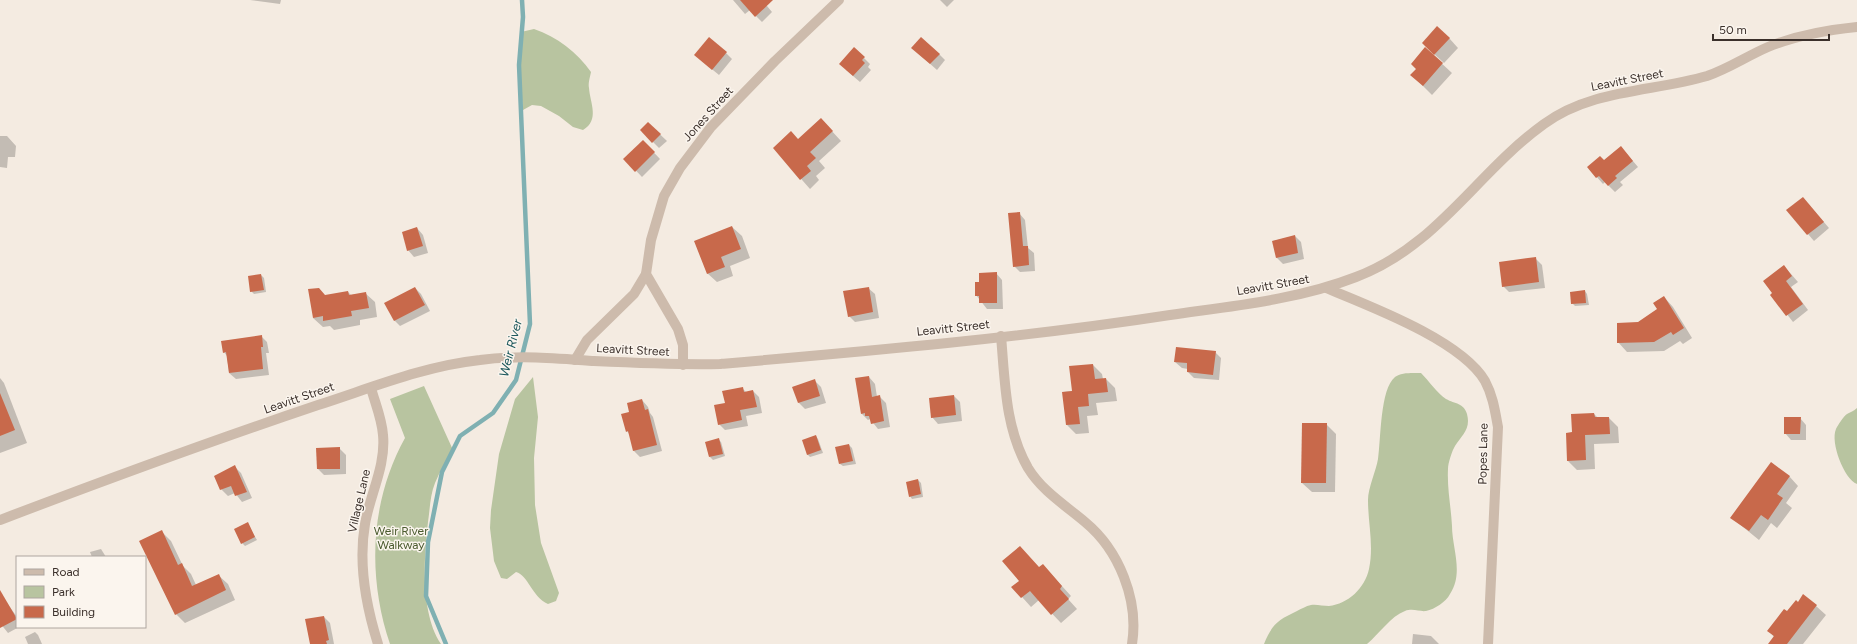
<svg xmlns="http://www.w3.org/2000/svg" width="1857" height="644" font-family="Figtree,sans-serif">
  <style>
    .green { fill: #b8c4a0 }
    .shadow { fill: #0003 }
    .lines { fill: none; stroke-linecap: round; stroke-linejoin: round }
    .stream { stroke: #7fb0b2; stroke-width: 4.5 }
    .building { fill: #c8694b }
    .street { stroke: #cdbbac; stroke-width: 10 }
    .labels { text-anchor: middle; stroke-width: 3; stroke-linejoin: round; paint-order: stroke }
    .street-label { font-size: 12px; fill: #3b302b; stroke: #fbf5ee }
    .park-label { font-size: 12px; fill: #4a5a2e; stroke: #fbf5ee }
    .water-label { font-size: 13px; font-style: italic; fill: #1f5a5e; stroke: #fbf5ee }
  </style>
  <rect width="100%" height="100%" fill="#f4ebe1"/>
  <g class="green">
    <path d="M534 29C557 37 577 52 591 72 590 77 588 83 589 88 590 103 600 120 583 130L573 127 559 116 541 106 532 105 523 110 519 69 521 32Z"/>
    <path d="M1421 373C1429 381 1437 393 1446 399 1455 404 1464 403 1467 414 1471 429 1462 435 1455 446 1452 451 1448 463 1448 469 1447 488 1451 507 1452 526 1452 548 1464 573 1450 594 1446 602 1435 609 1426 611 1420 612 1413 608 1405 611 1391 616 1379 634 1367 644H1264C1272 624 1278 620 1297 611 1301 609 1306 606 1311 605 1316 604 1323 606 1329 606 1348 604 1365 588 1369 569 1374 545 1368 524 1368 500 1368 488 1376 471 1378 459 1381 439 1380 389 1395 377 1401 372 1413 373 1421 373Z"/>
    <path d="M533 377 538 417 534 458 535 505 541 543 559 593 556 601 548 604C532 597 528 575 516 572L507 579 501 578 494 561 490 528 491 510 499 454 515 399Z"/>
    <path d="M424 386 453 450C446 461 440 471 435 483 430 495 430 509 428 522 424 557 420 613 441 644H390C367 576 370 501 405 438L390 399Z"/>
    <path d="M1857 408V484C1844 479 1830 442 1836 429 1838 425 1843 417 1847 414 1850 412 1854 411 1857 408Z"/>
  </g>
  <g class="shadow">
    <path d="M250 0H281L280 4Z"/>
    <path d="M733 0H762L772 12 762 22 750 10 745 14Z"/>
    <path d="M940 0H954L947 7Z"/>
    <path d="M1449 38 1458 48 1444 63 1432 52Z"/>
    <path d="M1426 49 1452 73 1432 95 1412 75 1417 69Z"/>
    <path d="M726 53 732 59 719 75 702 61Z"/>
    <path d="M919 54H939L945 60 937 70Z"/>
    <path d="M864 58 870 64 868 67 871 70 860 82 846 70Z"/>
    <path d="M648 123 667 141 659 148 641 130Z"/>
    <path d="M830 129 841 141 819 161 825 168 816 176 819 180 810 189 774 148Z"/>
    <path d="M0 136H7L16 146 15 157H8L7 168 0 167Z"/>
    <path d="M643 141 660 159 642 177 625 159Z"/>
    <path d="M1627 154 1638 167 1620 182 1623 185 1615 192 1605 182 1603 184 1588 167Z"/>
    <path d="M1803 198 1829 228 1814 241 1788 211Z"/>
    <path d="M1019 213 1025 220 1028 248 1034 253 1035 271 1020 272 1014 266Z"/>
    <path d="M732 227 742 236 750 258 730 266 733 276 717 282 707 273Z"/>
    <path d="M417 228 423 235 428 253 414 257 408 250Z"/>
    <path d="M1295 236 1301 242 1304 259 1283 264 1277 258 1273 241Z"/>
    <path d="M1535 258 1542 265 1545 288 1509 292 1503 286Z"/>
    <path d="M1784 266 1798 282 1791 287 1808 310 1793 322 1772 295Z"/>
    <path d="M996 273 1002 280 1003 309H987L976 295 980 283Z"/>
    <path d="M261 275 264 278 266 292 254 294 251 291Z"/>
    <path d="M415 288 421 294 430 311 400 326 394 320Z"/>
    <path d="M868 288 875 294 879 318 855 322 849 316Z"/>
    <path d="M1585 291 1587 294 1589 305 1575 306 1572 303Z"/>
    <path d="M348 292 351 295 365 293 375 302 377 317 360 320V325L334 330 330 326 323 327 313 318Z"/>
    <path d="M1664 297 1673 307 1692 338 1683 344 1680 341 1664 351 1627 352 1618 342 1638 323 1659 310Z"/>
    <path d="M261 336 267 342 269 353H266L269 375 236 379 229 373 227 356 224 352Z"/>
    <path d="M1215 352 1221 358 1219 380 1194 378 1188 372V369L1182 368 1175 362Z"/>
    <path d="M1093 365 1102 374 1103 379H1106L1115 388 1117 401 1096 403 1098 415 1087 416 1089 433 1076 434 1067 425 1063 392 1073 391Z"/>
    <path d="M869 377 875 384 877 397H880L886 403 890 427 878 429 870 419 868 420 862 414Z"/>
    <path d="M0 378 4 383 27 443 0 453Z"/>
    <path d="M815 381 821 387 826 403 805 409 799 403 793 387Z"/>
    <path d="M742 388 747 393 753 391 759 397 762 413 746 416 748 426 725 430 719 424 726 404Z"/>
    <path d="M954 396 960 402 962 421 938 424 932 417Z"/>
    <path d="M642 400 648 407 650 413 653 417 662 451 640 457 634 451 630 435 627 431 630 413Z"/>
    <path d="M1594 414 1598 418H1609L1618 427 1619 443 1594 444 1595 469 1577 470 1568 461 1573 433Z"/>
    <path d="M1800 418 1806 425V440H1791L1785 433Z"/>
    <path d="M1326 424 1336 434 1335 492H1312L1302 483Z"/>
    <path d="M816 436 818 439 823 453 810 457 807 454Z"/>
    <path d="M718 439 721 442 725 456 713 460 710 457Z"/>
    <path d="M849 445 852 448 856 464 843 466 840 464Z"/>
    <path d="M339 448 346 455V474L324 475 318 469Z"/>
    <path d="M235 467 241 473 252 498 242 502 235 493 228 496 221 489Z"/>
    <path d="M1789 476 1798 486 1786 503 1792 508 1777 528 1771 523 1759 540 1732 518Z"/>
    <path d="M918 480 921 483 923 497 912 499 910 496Z"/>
    <path d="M247 523 257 540 245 546 242 543Z"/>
    <path d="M162 532 171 541 183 566 191 574 196 585 218 575 228 584 235 600 185 623 176 614Z"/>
    <path d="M101 549 106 557H92L90 552Z"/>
    <path d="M1039 568 1052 575 1071 596 1068 599 1077 609 1061 623 1039 600 1031 607 1013 587Z"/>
    <path d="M7 603 17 617V627H19L8 633 0 623V607Z"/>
    <path d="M1798 603 1816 606 1826 615 1803 644H1769L1774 637 1769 631Z"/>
    <path d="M324 617 330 623 334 644H311Z"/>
    <path d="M35 632 38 635 42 644H28L25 637Z"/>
    <path d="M1413 634 1431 636 1439 644H1412Z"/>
  </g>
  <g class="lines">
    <path class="stream" d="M446 644 426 596 428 542 442 472 460 436 493 413 516 380 530 324 519 65 523 17 522 0"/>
  </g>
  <g class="building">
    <path d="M740 0H773L755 17Z"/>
    <path d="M1437 26 1450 38 1434 55 1422 43Z"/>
    <path d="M709 37 727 52 712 70 694 55Z"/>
    <path d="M921 37 940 54 930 64 911 48Z"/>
    <path d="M854 47 865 57 862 60 865 63 853 76 839 64Z"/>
    <path d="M1425 47 1443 63 1423 86 1410 75 1416 69 1411 64Z"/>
    <path d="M821 118 833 131 810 152 816 158 807 166 811 171 800 180 773 148 791 131 798 139Z"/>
    <path d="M648 122 661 134 652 143 640 130Z"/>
    <path d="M643 140 655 152 635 172 623 159Z"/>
    <path d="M1621 146 1633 161 1615 176 1617 178 1608 186 1599 176 1596 178 1587 167 1600 156 1604 160Z"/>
    <path d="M1803 197 1824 222 1807 235 1786 210Z"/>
    <path d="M1020 212 1023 246H1028L1029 265 1013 267 1008 213Z"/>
    <path d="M732 226 741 249 721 257 725 267 707 274 694 241Z"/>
    <path d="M417 227 423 246 407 251 402 232Z"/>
    <path d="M1295 235 1298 253 1276 258 1272 241Z"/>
    <path d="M1536 257 1539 282 1502 287 1499 262Z"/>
    <path d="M1784 265 1792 276 1786 281 1803 304 1786 316 1770 295 1772 293 1763 281Z"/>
    <path d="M997 272V303H979V296H975V282H979V273Z"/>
    <path d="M261 274 264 290 250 292 248 276Z"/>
    <path d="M415 287 425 305 394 321 384 303Z"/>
    <path d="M869 287 873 312 848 317 843 291Z"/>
    <path d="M319 288 325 295 348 291 349 295 366 292 369 308 351 311 352 316 323 321V316L313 318 308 289Z"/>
    <path d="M1585 290 1586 303 1571 304 1570 292Z"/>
    <path d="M1664 296 1684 328 1673 335 1671 332 1654 342 1617 343V323L1638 322 1657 309 1653 303Z"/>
    <path d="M262 335 263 347H261L263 369 229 373 226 352 223 353 221 341Z"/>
    <path d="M1176 347 1216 351 1213 375 1187 372V363L1174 362Z"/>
    <path d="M1093 364 1095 379 1106 378 1108 392 1088 394 1089 406 1078 407 1080 424 1066 425 1062 392 1072 391 1069 366Z"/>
    <path d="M869 376 872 397 880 395 884 421 871 424 869 416H865V413L861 414 855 378Z"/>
    <path d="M815 379 820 396 798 403 792 387Z"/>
    <path d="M743 387 744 392 753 390 757 407 740 410 742 420 718 425 714 405 725 403 722 391Z"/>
    <path d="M0 393 15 430 0 436Z"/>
    <path d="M954 395 956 415 931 418 929 398Z"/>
    <path d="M642 399 645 410 648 409 657 445 633 451 628 431 626 432 621 414 629 412 627 403Z"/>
    <path d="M1594 413 1595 417H1609L1610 434 1585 435 1586 460 1567 461 1566 433 1572 432 1571 414Z"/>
    <path d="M1784 417H1801L1800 434H1784Z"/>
    <path d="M1302 423H1327L1326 483H1301Z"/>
    <path d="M816 435 821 450 807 455 802 440Z"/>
    <path d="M719 438 723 454 709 457 705 442Z"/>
    <path d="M849 444 853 461 839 464 835 447Z"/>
    <path d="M340 447V469H317L316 448Z"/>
    <path d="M1771 462 1790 476 1777 494 1783 498 1768 520 1761 515 1749 531 1730 518Z"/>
    <path d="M235 465 247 492 235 496 231 486 220 490 214 476Z"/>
    <path d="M918 479 921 494 909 497 906 482Z"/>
    <path d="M248 522 255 537 241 544 234 529Z"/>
    <path d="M162 530 178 565 182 563 192 586 219 574 226 590 175 615 139 541Z"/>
    <path d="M1020 546 1039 567 1043 564 1062 586 1060 589 1069 599 1051 615 1030 591 1021 598 1011 587 1019 581 1002 561Z"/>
    <path d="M0 590 17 619 0 628Z"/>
    <path d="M1803 594 1817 605 1787 644H1768L1774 636 1767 631 1784 609 1787 611 1796 600 1798 602Z"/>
    <path d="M324 616 329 640 326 641 327 644H310L305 619Z"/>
  </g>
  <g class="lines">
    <g class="street">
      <path d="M1326 288C1369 306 1461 340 1485 381 1493 396 1495 411 1498 427L1488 644"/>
      <path d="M1001 336C1005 381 1005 428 1028 468 1042 491 1065 505 1085 522 1119 550 1139 600 1132 644"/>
      <path d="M575 360 587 340 634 294 646 274"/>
      <path d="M683 365V345L678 329 646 274 651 240 664 196 680 168 711 127 775 61 839 0"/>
      <path d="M371 388C375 403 382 419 383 435 386 466 370 494 365 524 358 564 366 606 378 644"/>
      <path d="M0 520C105 480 211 441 318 405 371 388 424 366 480 360 517 355 555 358 592 361 635 363 677 365 720 364 870 351 1021 338 1170 315 1232 306 1297 300 1356 277 1438 246 1476 173 1544 124 1592 89 1652 92 1707 76 1728 69 1747 56 1768 47 1795 36 1827 30 1857 27"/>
    </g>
  </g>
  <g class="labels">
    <g class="street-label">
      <text transform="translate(1627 80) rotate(-11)" y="4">Leavitt Street</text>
      <text transform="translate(708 114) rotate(-48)" y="4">Jones Street</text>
      <text transform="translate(1273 285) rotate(-10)" y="4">Leavitt Street</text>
      <text transform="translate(953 328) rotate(-6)" y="4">Leavitt Street</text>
      <text transform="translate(633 350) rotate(3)" y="4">Leavitt Street</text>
      <text transform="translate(299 398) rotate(-19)" y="4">Leavitt Street</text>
      <text transform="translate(1483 454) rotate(-89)" y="4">Popes Lane</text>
      <text transform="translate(359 501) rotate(-77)" y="4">Village Lane</text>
    </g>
    <g class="park-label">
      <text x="401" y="535">Weir River<tspan x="401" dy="14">Walkway</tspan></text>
    </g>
    <g class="water-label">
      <text transform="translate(510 348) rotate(-76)" y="5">Weir River</text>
    </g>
  </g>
  <rect x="16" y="556" width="130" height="72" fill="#fbf5ee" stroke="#aea6a0"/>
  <rect x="24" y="569" width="20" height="6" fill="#cdbbac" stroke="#aea6a0"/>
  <text x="52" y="576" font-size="12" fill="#3b302b">Road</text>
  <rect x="24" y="586" width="20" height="12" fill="#b8c4a0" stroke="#aea6a0"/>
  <text x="52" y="596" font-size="12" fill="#3b302b">Park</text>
  <rect x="24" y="606" width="20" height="12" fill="#c8694b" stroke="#aea6a0"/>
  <text x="52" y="616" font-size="12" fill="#3b302b">Building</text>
  <path d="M1713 34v6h116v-6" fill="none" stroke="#3b302b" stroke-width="2"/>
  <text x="1719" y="34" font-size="12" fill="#3b302b" stroke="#fbf5ee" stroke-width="3" paint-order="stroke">50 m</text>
</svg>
